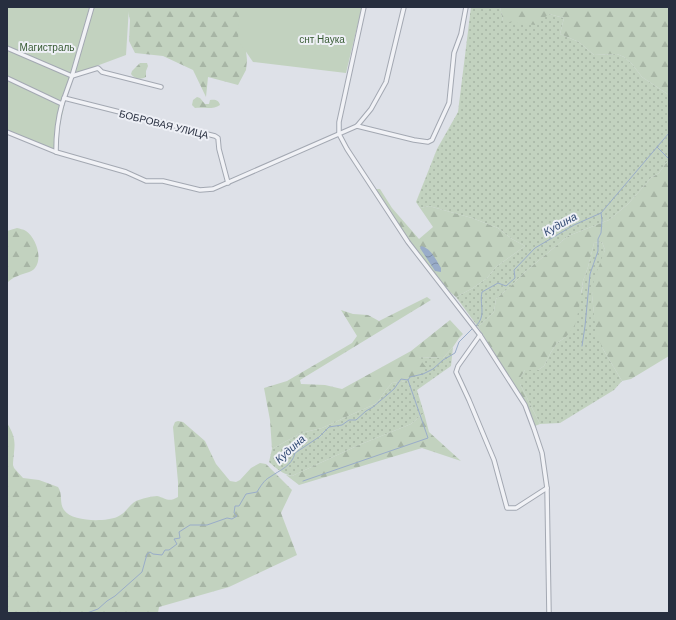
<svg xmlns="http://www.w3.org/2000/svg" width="676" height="620" font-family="'DM Sans',sans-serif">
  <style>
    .grass { fill: url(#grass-dots) }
    .forest { fill: url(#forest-firs) }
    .green { fill: #c2d2bf }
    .water { fill: url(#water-waves) }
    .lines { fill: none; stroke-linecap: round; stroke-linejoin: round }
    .stream { stroke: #99acc9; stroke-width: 1 }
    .minor-casing { stroke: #a3a8b2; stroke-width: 5.5 }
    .minor { stroke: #f1f2f6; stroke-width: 3.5 }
    .labels { text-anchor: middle; stroke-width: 4; stroke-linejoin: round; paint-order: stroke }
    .park-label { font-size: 10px; fill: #385b34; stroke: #eef0f6 }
    .street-label { font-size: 10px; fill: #272e3f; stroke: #eef0f6 }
    .water-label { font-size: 11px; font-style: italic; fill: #314973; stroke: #eef0f6 }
  </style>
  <defs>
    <pattern id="grass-dots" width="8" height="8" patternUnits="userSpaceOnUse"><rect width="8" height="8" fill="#c2d2bf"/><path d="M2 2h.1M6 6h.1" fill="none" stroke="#a7b5a5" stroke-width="1.8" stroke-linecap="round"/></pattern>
    <pattern id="forest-firs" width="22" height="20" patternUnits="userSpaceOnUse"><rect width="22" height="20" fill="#c2d2bf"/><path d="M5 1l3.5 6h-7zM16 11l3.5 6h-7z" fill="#a7b5a5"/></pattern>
    <pattern id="water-waves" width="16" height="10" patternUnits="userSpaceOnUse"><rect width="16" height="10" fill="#99acc9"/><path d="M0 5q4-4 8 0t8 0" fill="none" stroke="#7d8ca5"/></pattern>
  </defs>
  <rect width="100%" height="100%" fill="#dee1e8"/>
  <g class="grass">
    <path d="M471 7H500L503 21 549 14 564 18 560 34 579 42 594 55 617 54 624 57 632 64 642 77 669 95V159L659 173 651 178 628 204 609 220 568 236 525 272 513 284 496 299 494 312 478 327 456 297 473 288 487 278 496 267 525 246 512 239 498 228 472 218 429 206 420 208 416 202 437 149 458 112Z"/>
    <path d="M602 242 605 250 592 295 594 313 603 349 622 381 614 390 560 423 540 424 520 384V378L525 370H538L544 366 551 352 557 343 566 337 582 291 583 281 588 267 594 243Z"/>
    <path d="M453 347 451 366 417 390 424 413 411 424 359 445 292 476C282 474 276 468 269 462L272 449 301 433 322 428 377 403 386 390 392 383 406 381 418 357 443 358Z"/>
  </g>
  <g class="forest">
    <path d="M127 7H241L247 60 246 70 238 85 208 77 206 97 193 70 163 56 135 53 129 41 130 20Z"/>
    <path d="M500 7H669V95L642 77 632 64 624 57 617 54 594 55 579 42 560 34 564 18 549 14 535 25 503 21Z"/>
    <path d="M140 63H147L148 66 146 71V77C141 80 134 79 131 74L132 71Z"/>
    <path d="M197 97 200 98 205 104H209L210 100C215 99 219 100 220 105 213 110 204 107 195 108L192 105 193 100Z"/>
    <path d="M669 159V356L631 379 622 381 603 349 596 333 592 295 594 279 605 250 602 242 594 243 588 267 583 281 579 308 575 325 566 337 557 343 551 352 544 366 538 370H525L520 378V384L540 424 535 426 526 404 478 327 494 312 496 299 513 284 525 272 568 236 609 220 628 204 651 178 659 173Z"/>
    <path d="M375 189H380L392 208 419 239 433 227 420 208 429 206 472 218 498 228 512 239 525 246 496 267 487 278 473 288 456 297 450 292 403 233Z"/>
    <path d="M17 228C20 229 23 229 26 231 36 238 43 258 35 268 31 273 23 273 18 276 14 277 10 280 7 283V231Z"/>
    <path d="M427 297 431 300 300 380 301 384 325 385 342 389 411 351 450 320 463 334 459 338 453 347 443 358 418 357 426 367 414 379 406 381 392 383 386 390 377 403 322 428 301 433 272 449 270 420 264 388 287 381 352 343 357 336 341 310 353 314 368 315 379 321Z"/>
    <path d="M424 413 429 432 461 461 422 448 299 485 286 475 292 476 359 445 411 424Z"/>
    <path d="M178 421 183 422 205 441 216 464 230 481 236 482 240 480 251 468 260 463 266 464 292 490 281 513 297 555 229 587 159 607 158 613H7V423C18 440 14 446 13 465L14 468 23 478 39 480 58 487C63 494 59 503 64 510 72 522 105 522 117 517 125 514 129 505 136 501 140 499 153 496 157 496 166 498 168 503 178 497V482L173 427 175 422Z"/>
  </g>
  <g class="green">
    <path d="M7 7H129L126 55 75 74 65 103 54 151 7 130Z"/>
    <path d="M240 7H362L346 73 253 62 238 40Z"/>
  </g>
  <path class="water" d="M421 246C431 248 436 260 441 268V272L435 271 420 248Z"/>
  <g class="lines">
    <g class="stream">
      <path d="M657 147 669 159"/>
      <path d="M476 326C487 315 479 305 482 292L498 283 506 286 515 278 514 270 535 248 574 225 601 213 669 133"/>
      <path d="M582 346 585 326 590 274 598 251V239L601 233 602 220 601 213"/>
      <path d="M303 481 428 438 408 380"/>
      <path d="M87 613 98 609 107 601 115 596 142 572 147 554 150 552 153 554 162 555 165 550H169L177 544 174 539 180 538 179 532 190 525H207L227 518 232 519 237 516 234 513 235 506H239L246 494 257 492C260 487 264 480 270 477 280 470 292 466 295 453L319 437 329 427 342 425 349 420H356L366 411 373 407 394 389 401 379 408 380 410 377 423 374 433 369 443 360 455 353 459 342 472 329"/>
    </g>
    <defs>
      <g id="minor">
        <path d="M364 7 339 122V134L347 149 408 242 480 335 525 405 534 429 542 453 547 488 549 613"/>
        <path d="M7 48 72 76 98 68 102 72 161 87"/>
        <path d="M7 78 62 104 72 76 92 7"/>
        <path d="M64 98 215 136 218 138 219 149 228 183"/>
        <path d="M357 126 414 140 428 142 432 140 449 103 454 53 461 34 466 7"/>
        <path d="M7 132 56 152 126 172 146 181H163L200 190 213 189 357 126 371 109 386 82 404 7"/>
        <path d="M56 152C56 135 57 121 62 104"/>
        <path d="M480 335 458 366 456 372 469 400 494 460 507 508H516L547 488"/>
      </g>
    </defs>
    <use href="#minor" class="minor-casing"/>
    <use href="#minor" class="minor"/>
  </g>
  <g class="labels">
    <g class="park-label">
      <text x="322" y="43">снт Наука</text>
      <text x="47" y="51">Магистраль</text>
    </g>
    <g class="street-label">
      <text transform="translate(164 124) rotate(14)" y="4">БОБРОВАЯ УЛИЦА</text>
    </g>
    <g class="water-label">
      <text transform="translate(560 224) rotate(-29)" y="4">Кудина</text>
      <text transform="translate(290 449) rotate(-42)" y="4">Кудина</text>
    </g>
  </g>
  <rect width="676" height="620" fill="none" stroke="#272e3f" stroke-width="16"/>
</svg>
